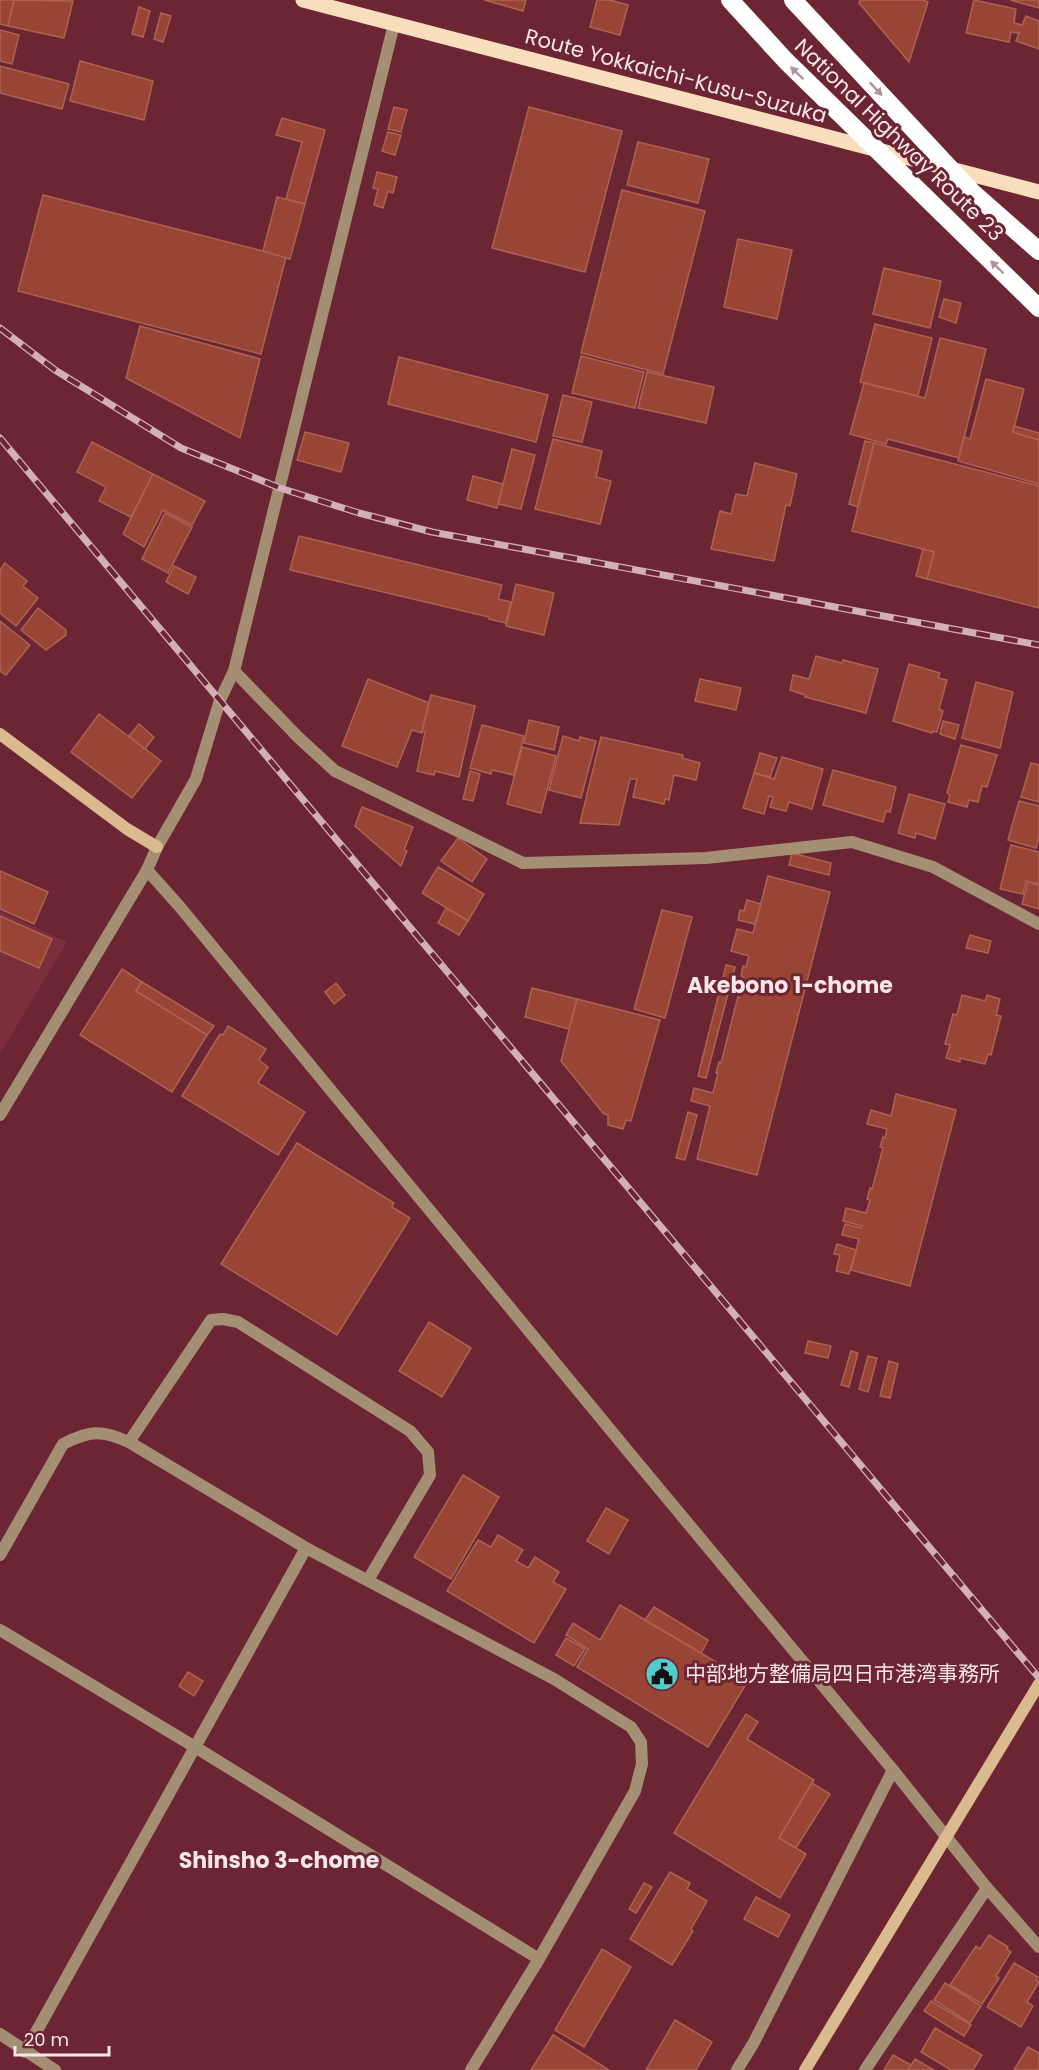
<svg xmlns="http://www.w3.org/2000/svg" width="1039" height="2070" font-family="Poppins,'Noto Sans JP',sans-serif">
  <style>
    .built { fill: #7b2f3d }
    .building { fill: #984535; stroke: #ad6353; stroke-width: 1.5 }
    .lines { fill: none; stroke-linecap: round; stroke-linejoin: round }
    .lane { stroke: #a48f74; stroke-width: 12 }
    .street { stroke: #a48f74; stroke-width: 12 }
    .secondary { stroke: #dcba8f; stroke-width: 12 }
    .primary { stroke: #f9debe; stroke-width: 15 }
    .rail-casing { stroke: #d2b0b5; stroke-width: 7 }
    .rail { stroke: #6c2532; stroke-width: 4.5; stroke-dasharray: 14; stroke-linecap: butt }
    .secondary-bridge { stroke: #dcba8f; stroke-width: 12 }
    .highway-bridge { stroke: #fff; stroke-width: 18 }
    .oneway { fill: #b69298 }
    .labels { text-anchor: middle; stroke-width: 6; stroke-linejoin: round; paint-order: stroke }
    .street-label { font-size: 21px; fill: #f9e6e8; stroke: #6c2532 }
    .poi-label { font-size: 21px; fill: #f9e6e8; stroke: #6c2532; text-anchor: start }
    .neighbourhood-label { font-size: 22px; font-weight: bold; fill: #f9e6e8; stroke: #6c2532 }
  </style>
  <rect width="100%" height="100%" fill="#6c2532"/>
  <path class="built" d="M0 911 67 942 0 1054Z"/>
  <g class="building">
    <path d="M0 0H14L8 26 0 24Z"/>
    <path d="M14 0 73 1 64 38 8 26Z"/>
    <path d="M484 0H526L523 11Z"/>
    <path d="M597 0H610L628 5 620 35 590 27Z"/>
    <path d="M860 0H923L928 2 909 62 859 3Z"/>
    <path d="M974 0 1016 9 1014 23 1022 25 1026 16 1039 21V49L1016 41 1019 33 1011 32 1009 42 966 33Z"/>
    <path d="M1010 0H1039V8Z"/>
    <path d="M139 7 150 11 143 37 132 34Z"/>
    <path d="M161 13 171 16 163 42 154 39Z"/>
    <path d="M0 30 19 35 12 64 0 61Z"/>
    <path d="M80 61 153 81 144 120 70 101Z"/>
    <path d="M0 66 69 84 62 109 0 93Z"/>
    <path d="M394 107 407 110 401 132 388 129Z"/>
    <path d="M529 107 622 131 585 272 492 248Z"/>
    <path d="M282 118 325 130 305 204 286 199 302 142 276 135Z"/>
    <path d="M388 132 401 135 395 155 382 151Z"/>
    <path d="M638 142 709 159 698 203 627 185Z"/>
    <path d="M377 172 397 177 393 193 388 191 383 208 374 205 378 189 373 188Z"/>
    <path d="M622 190 705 211 663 374 581 353Z"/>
    <path d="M43 195 286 257 261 354 18 291Z"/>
    <path d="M277 197 305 204 290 259 263 251Z"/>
    <path d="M738 239 792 250 777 319 724 307Z"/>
    <path d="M884 268 941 281 930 328 873 314Z"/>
    <path d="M944 299 961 303 956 323 939 317Z"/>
    <path d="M875 324 932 338 918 396 860 382Z"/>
    <path d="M140 326 260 359 240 438 126 378Z"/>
    <path d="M940 338 986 349 959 458 888 439 886 444 850 434 864 383 925 398Z"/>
    <path d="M581 356 644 372 635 408 572 393Z"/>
    <path d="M399 357 548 395 536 442 388 404Z"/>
    <path d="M647 372 714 387 706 423 638 408Z"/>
    <path d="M986 379 1024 389 1013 432 1039 440V484L958 461 964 437 970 439Z"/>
    <path d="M563 395 592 402 582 442 553 436Z"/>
    <path d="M1014 426 1039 433V440L1013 432Z"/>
    <path d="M305 432 349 443 341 472 297 460Z"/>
    <path d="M553 439 602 451 596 477 611 481 600 524 535 509Z"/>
    <path d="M865 441 874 443 858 507 849 504Z"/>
    <path d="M92 442 153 474 131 517 99 501 106 487 77 472Z"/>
    <path d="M874 443 1039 486V608L927 579 934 552 852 531Z"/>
    <path d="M512 449 535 455 521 509 498 504Z"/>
    <path d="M755 463 797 474 790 506 786 505 774 561 711 549 720 511 731 514 736 494 747 496Z"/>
    <path d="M153 474 205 501 192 525 163 510 144 547 123 534Z"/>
    <path d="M473 476 503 484 497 508 467 500Z"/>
    <path d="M165 513 192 527 168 573 142 559Z"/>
    <path d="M299 536 502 585 498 599 511 602 506 623 489 619V617L290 570Z"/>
    <path d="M923 549 934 552 927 579 916 576Z"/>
    <path d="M5 563 27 581 23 586 38 598 16 626 0 613V570Z"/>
    <path d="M174 566 196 577 188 594 166 582Z"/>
    <path d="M516 584 554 593 544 635 506 626Z"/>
    <path d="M38 608 66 630V635L46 650 21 630Z"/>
    <path d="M0 621 30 645 6 675 0 671Z"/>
    <path d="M816 656 842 663 843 660 878 669 866 713 805 697V695L790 690 793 675 809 679Z"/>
    <path d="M909 664 940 673 938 678 947 680 939 709 943 711 937 732 933 731 932 733 893 721Z"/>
    <path d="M368 679 429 703 422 733 412 730 397 767 342 746Z"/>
    <path d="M700 679 741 688 736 710 695 701Z"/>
    <path d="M976 682 1013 692 1000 748 962 738Z"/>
    <path d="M431 695 475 706 459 777 435 771 434 775 417 771 425 732 422 731Z"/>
    <path d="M99 714 161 761 132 798 71 752Z"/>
    <path d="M529 720 559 727 554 750 524 743Z"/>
    <path d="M943 721 959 725 955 739 940 734Z"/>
    <path d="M139 724 154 737 145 749 129 736Z"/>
    <path d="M482 725 524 736 514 775 492 770 491 774 470 768Z"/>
    <path d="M563 736 579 741 580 737 596 741 581 798 549 790Z"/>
    <path d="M601 737 683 755 682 758 700 763 696 780 674 775 669 800 665 799 664 804 633 797 637 779H630L619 825 580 823Z"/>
    <path d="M961 745 997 755 987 787 982 786 978 802 969 800 967 807 948 802 950 795 947 793Z"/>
    <path d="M522 747 556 756 541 813 507 804Z"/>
    <path d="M760 753 777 758 770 777 754 773Z"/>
    <path d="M782 757 823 769 812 809 789 802 786 811 770 807 773 797 769 796 764 814 743 808 754 773 774 779Z"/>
    <path d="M1031 763 1039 765V802L1021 797Z"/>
    <path d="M833 770 896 787 890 812 886 811 883 822 823 805Z"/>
    <path d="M470 771 480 774 473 801 463 799Z"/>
    <path d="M909 794 945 804 935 839 916 833 915 838 898 833Z"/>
    <path d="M1019 801 1039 806V837L1036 848 1008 840Z"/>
    <path d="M362 807 413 827 404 850 407 851 401 866 355 826Z"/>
    <path d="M458 838 487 859 472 882 441 861Z"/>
    <path d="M1011 845 1039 852V884L1026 881 1023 894 1000 889Z"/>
    <path d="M792 853 831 863 829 875 789 865Z"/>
    <path d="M438 867 484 894 468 921 422 893Z"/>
    <path d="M0 871 48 892 34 924 0 909Z"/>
    <path d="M768 876 830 892 757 1175 697 1159 710 1106 691 1101 694 1088 713 1093 718 1073H716L719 1062 721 1063 743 977 741 976 743 966 746 967 749 956 731 951 737 929 753 933Z"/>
    <path d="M1028 882 1039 885V909L1022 904Z"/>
    <path d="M747 900 761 904 755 924 738 920 740 910 744 911Z"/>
    <path d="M446 908 468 921 459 935 438 923Z"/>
    <path d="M662 910 692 917 665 1018 634 1009Z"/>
    <path d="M0 916 52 939 39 968 0 951Z"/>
    <path d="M970 935 991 941 988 953 966 948Z"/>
    <path d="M726 965 735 967 706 1078 698 1076Z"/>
    <path d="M122 969 142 982 136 991 207 1035 172 1092 80 1035Z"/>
    <path d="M142 982 214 1026 207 1035 136 991Z"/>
    <path d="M336 983 345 995 334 1004 325 992Z"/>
    <path d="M532 988 577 999 569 1029 525 1017Z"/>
    <path d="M962 995 985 1001 987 995 1000 999 996 1015 1001 1016 991 1055 988 1054 985 1064 960 1058V1062L946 1058 950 1045 945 1044 953 1014 957 1015Z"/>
    <path d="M577 999 660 1020 631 1121 626 1120 623 1129 608 1125V1115L604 1114 561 1061Z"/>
    <path d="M228 1026 266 1049 259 1060 268 1067 258 1083 305 1112 278 1155 182 1096 220 1034 223 1035Z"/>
    <path d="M896 1094 956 1110 910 1286 851 1270 859 1239 842 1235 845 1224 861 1228 862 1226 843 1221 846 1208 866 1213 870 1200 867 1199 870 1188 872 1189 883 1148 880 1147 883 1137 885 1138 887 1129 867 1124 871 1110 891 1116Z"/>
    <path d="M688 1112 697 1115 685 1160 676 1158Z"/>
    <path d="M297 1143 394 1203 392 1207 410 1218 337 1335 221 1264Z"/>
    <path d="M837 1244 856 1250 849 1274 836 1271 840 1255 834 1254Z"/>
    <path d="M429 1322 471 1348 442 1397 399 1371Z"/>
    <path d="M808 1341 831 1346 828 1358 805 1353Z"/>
    <path d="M851 1351 858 1353 849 1387 841 1385Z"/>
    <path d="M868 1356 877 1358 868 1392 859 1389Z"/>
    <path d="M889 1361 898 1364 890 1398 880 1396Z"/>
    <path d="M463 1475 499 1497 451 1579 414 1557Z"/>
    <path d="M606 1508 628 1520 609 1554 587 1541Z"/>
    <path d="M498 1535 523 1550 516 1561 528 1568 535 1557 559 1572 553 1582 566 1589 534 1643 447 1591 478 1540 491 1547Z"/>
    <path d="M620 1605 748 1681 708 1747 577 1667 588 1649 566 1635 573 1623 600 1640Z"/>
    <path d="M654 1607 708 1640 701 1653 645 1620Z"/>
    <path d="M566 1638 585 1649 574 1666 556 1655Z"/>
    <path d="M188 1672 203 1681 194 1696 179 1686Z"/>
    <path d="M746 1714 758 1722 747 1739 814 1780 779 1838 806 1854 780 1898 674 1833Z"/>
    <path d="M812 1783 830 1794 796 1848 779 1838Z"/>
    <path d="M670 1872 690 1883 687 1889 707 1901 691 1929 693 1931 672 1965 630 1939Z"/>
    <path d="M644 1883 652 1887 636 1913 629 1909Z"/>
    <path d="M756 1897 790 1915 778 1937 744 1919Z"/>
    <path d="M989 1935 1008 1947 1007 1949 1011 1952 996 1976 999 1978 982 2004 950 1985 976 1946 980 1949Z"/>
    <path d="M602 1949 631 1967 584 2047 555 2030Z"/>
    <path d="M1014 1963 1038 1977 1036 1980 1039 1982 1027 2002 1033 2006 1021 2027 987 2007Z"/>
    <path d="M945 1983 981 2006 970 2023 934 2000Z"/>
    <path d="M931 2001 971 2025 964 2036 924 2011Z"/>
    <path d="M675 2020 712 2042 696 2070H646Z"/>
    <path d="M935 2028 982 2055 973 2070H951L921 2052Z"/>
    <path d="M553 2035 609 2070H531Z"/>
    <path d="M1028 2047 1039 2053V2070H1014Z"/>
    <path d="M893 2055 911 2065 908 2070H884Z"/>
    <path d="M915 2059 934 2070H908Z"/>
  </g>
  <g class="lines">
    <g class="lane">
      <path d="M129 1442 211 1320 223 1319 238 1322 410 1431 428 1452 430 1475 368 1580"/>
      <path d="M0 1555 63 1444C90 1430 102 1430 129 1442L306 1548 554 1679 631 1727 641 1742 642 1764 635 1791 539 1959 471 2070"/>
      <path d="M0 1630 195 1747 539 1959"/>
      <path d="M0 2034 55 2070"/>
      <path d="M25 2052 306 1548"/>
    </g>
    <g class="street">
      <path d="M234 671 299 738 335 771 523 863 706 858 852 842 933 867 1039 924"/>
      <path d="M147 870 180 907 627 1450 893 1770 753 2044 737 2070"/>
      <path d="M0 1115 147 870 157 847 196 779 220 700 234 671 394 24"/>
      <path d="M893 1770 987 1888"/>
      <path d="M865 2070 987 1888 1039 1947"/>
    </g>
    <path class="secondary" d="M0 734 127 829 157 847"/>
    <path class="primary" d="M303 0 1039 192"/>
    <defs>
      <g id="rail">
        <path d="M0 328 55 370 181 448 280 488 359 513 432 532 1039 645"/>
        <path d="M0 438 1039 1678"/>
      </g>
    </defs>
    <use href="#rail" class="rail-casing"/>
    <use href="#rail" class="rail"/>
    <path class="secondary-bridge" d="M805 2070 1039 1684"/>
    <g class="highway-bridge">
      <path d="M730 0 786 61 1039 308"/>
      <path d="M793 0 972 192 1039 251"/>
    </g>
  </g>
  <defs><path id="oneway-solid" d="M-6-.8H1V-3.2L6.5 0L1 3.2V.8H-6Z" transform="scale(1.5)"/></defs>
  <g class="oneway">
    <use href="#oneway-solid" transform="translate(797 73) rotate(-136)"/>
    <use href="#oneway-solid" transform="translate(876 89) rotate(47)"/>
    <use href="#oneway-solid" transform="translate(997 267) rotate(-136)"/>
  </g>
  <defs>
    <symbol id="civic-disc" viewBox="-11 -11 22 22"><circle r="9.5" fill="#53cdca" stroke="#6c2532"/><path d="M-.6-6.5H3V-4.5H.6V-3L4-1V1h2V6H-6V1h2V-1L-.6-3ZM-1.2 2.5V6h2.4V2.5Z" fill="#111"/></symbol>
  </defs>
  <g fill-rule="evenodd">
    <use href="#civic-disc" x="643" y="1655" width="38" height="38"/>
  </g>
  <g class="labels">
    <g class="street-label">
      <text transform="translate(676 76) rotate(15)" y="7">Route Yokkaichi-Kusu-Suzuka</text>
      <text transform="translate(899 140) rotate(44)" y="7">National Highway Route 23</text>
    </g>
    <g class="poi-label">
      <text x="685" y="1681">中部地方整備局四日市港湾事務所</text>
    </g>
    <g class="neighbourhood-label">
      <text x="790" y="993">Akebono 1-chome</text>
      <text x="279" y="1868">Shinsho 3-chome</text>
    </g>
  </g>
  <path d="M15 2046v9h94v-9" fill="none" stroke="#f9e6e8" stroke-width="3"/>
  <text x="24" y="2046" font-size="18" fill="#f9e6e8" stroke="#6c2532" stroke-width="4.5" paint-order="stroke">20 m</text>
</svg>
